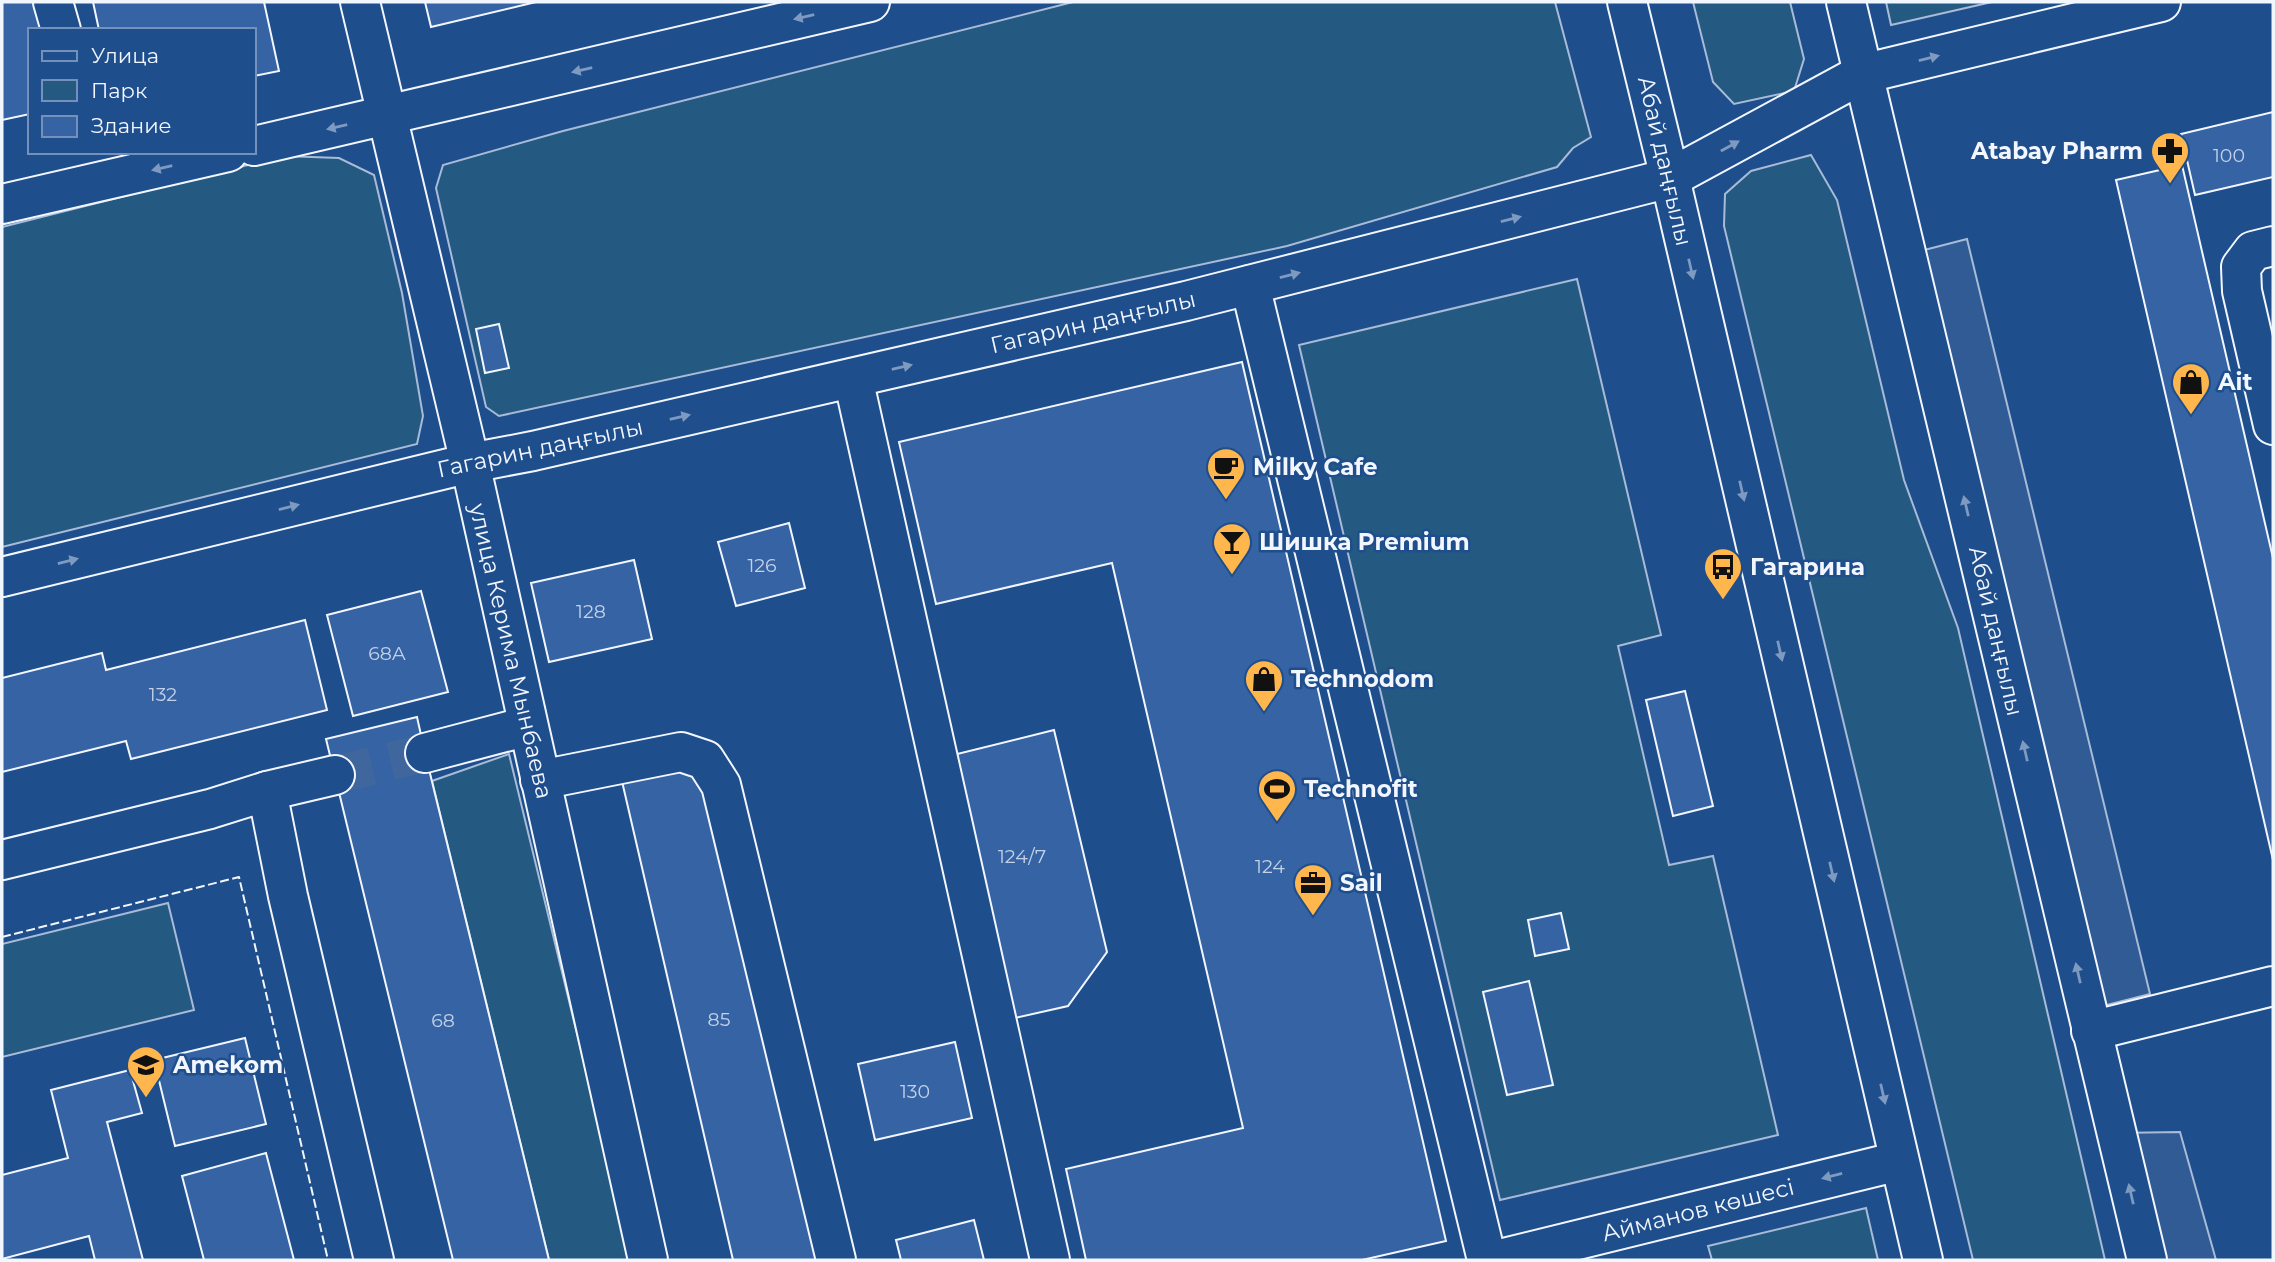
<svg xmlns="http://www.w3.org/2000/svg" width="2275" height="1262" font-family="Montserrat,sans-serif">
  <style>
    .green { fill: #245a82; stroke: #a8bbd7; stroke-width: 2 }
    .parking { fill: #305b95; stroke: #a8bbd7; stroke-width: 2 }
    .building { fill: #3563a3; stroke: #f2f6ff; stroke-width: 2 }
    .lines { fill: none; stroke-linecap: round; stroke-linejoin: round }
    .minor-tunnel { stroke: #3f679d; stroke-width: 38; stroke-dasharray: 38 19; stroke-linecap: butt }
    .minor-casing { stroke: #f2f6ff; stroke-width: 42 }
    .major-casing { stroke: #f2f6ff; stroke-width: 42 }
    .minor { stroke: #1f4e8c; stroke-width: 38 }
    .major { stroke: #1f4e8c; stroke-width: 38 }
    .fence { stroke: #f2f6ff; stroke-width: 2; stroke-dasharray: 9 3.5; stroke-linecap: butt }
    .oneway { fill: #7e9ac0 }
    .labels { text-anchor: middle; stroke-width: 5; stroke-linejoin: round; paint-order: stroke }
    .number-label { font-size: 19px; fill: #c3d1e8 }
    .poi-label { font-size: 23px; font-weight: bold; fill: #f2f6ff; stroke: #1f4e8c; text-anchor: start }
    .street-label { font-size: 23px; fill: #f2f6ff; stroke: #1f4e8c }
  </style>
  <rect width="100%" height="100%" fill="#1f4e8c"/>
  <g class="green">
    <path d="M1073 2H1555L1591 137 1573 148 1557 167 1287 246 499 416 486 407 436 188 443 165 563 131Z"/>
    <path d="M1693 2H1790L1804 59 1794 91 1734 104 1713 82Z"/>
    <path d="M1886 2H1992L1891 25Z"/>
    <path d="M1811 155 1837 200 1904 480 1958 628 2105 1260H1973L1724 226 1725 194 1751 171Z"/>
    <path d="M284 156 339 158 374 175 402 293 423 416 417 444 2 547V227Z"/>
    <path d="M1577 279 1661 635 1618 646 1669 865 1713 856 1778 1135 1500 1200 1299 345Z"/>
    <path d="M509 754 632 1260H549L432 781Z"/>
    <path d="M168 903 194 1010 2 1057V944Z"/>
    <path d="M1866 1208 1878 1260H1712L1708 1246Z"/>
  </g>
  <g class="parking">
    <path d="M1967 239 2150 994 2087 1010 1905 255Z"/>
    <path d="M2180 1132 2216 1260H2147L2116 1133Z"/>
  </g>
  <g class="building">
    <path d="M2 2H44L50 30H30V114L2 120Z"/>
    <path d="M93 2H264L279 71 254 76V30H99Z"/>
    <path d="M425 2H536L431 27Z"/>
    <path d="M2273 112V177L2195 195 2181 134Z"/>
    <path d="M2182 165 2273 558V860L2116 180Z"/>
    <path d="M499 324 509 368 485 373 476 329Z"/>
    <path d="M1242 362 1446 1241 1362 1260H1086L1066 1169 1243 1128 1112 563 936 604 899 442Z"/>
    <path d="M789 523 805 588 736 606 718 542Z"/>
    <path d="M634 560 652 639 549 662 531 583Z"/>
    <path d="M421 591 448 692 353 716 327 615Z"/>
    <path d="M305 620 327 710 131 759 126 741 2 772V678L102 653 106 670Z"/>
    <path d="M1685 691 1713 806 1673 816 1646 700Z"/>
    <path d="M417 717 425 753 549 1260H453L326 739Z"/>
    <path d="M1054 730 1107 952 1068 1006 997 1022 937 759Z"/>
    <path d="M701 759 818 1260H733L621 777Z"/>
    <path d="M1561 913 1569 949 1535 956 1528 920Z"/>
    <path d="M1529 981 1553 1085 1507 1095 1483 992Z"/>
    <path d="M245 1038 266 1124 175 1146 154 1060Z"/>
    <path d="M955 1042 972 1118 875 1140 858 1064Z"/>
    <path d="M130 1070 142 1113 107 1122 143 1260H95L89 1236 2 1259V1175L68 1158 51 1090Z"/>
    <path d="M266 1153 294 1260H204L182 1176Z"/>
    <path d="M974 1220 984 1260H901L896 1240Z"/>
  </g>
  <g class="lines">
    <path class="minor-tunnel" d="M335 775 425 753"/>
    <defs>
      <g id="minor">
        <path d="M53 2 61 30"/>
        <path d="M360 2 470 463 648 1260"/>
        <path d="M254 146 870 2"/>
        <path d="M2 204 228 152"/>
        <path d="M2273 246 2253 251 2241 267 2242 291 2273 425"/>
        <path d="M1250 285 1487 1260"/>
        <path d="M853 378 1050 1260"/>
        <path d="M2 577 470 463 533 451 1186 301 1670 178 1862 74 2161 2"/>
        <path d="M425 753 528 726"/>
        <path d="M540 780 681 752 705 760 721 785 836 1260"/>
        <path d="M267 791 335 775"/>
        <path d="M2 860 210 809 267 791 288 896 374 1260"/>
        <path d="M2091 1031 2273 986"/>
        <path d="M1496 1260 1899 1161"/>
      </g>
      <g id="major">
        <path d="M1627 2 1670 178 1923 1260"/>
        <path d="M1846 2 2147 1260"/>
      </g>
    </defs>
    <use href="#minor" class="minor-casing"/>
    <use href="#major" class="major-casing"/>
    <use href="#minor" class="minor"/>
    <use href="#major" class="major"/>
    <path class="fence" d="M2 937 239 877 328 1260"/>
  </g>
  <defs><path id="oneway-solid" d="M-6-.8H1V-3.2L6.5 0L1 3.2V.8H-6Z" transform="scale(1.75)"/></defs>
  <g class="oneway">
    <use href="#oneway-solid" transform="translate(804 17) rotate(167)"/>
    <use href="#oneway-solid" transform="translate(1929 58) rotate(-14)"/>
    <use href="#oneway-solid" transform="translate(582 70) rotate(167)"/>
    <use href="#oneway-solid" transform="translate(337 127) rotate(167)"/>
    <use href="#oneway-solid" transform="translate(1730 146) rotate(-29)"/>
    <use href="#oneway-solid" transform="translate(162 168) rotate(167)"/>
    <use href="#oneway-solid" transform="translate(1511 219) rotate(-14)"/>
    <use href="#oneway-solid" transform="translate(1691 269) rotate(77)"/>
    <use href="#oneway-solid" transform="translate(1290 275) rotate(-14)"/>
    <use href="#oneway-solid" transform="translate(902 367) rotate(-13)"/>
    <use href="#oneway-solid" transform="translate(680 417) rotate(-13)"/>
    <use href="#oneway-solid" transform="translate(1742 491) rotate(77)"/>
    <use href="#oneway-solid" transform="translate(1966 506) rotate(-103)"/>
    <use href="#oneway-solid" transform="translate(289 507) rotate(-14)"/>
    <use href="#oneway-solid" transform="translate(68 561) rotate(-14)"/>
    <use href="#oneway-solid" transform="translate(1780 651) rotate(77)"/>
    <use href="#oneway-solid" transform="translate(2025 751) rotate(-103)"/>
    <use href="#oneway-solid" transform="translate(1832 872) rotate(77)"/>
    <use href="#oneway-solid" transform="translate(2078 973) rotate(-103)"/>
    <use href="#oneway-solid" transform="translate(1883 1094) rotate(77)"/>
    <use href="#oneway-solid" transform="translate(1832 1176) rotate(166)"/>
    <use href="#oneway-solid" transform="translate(2131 1194) rotate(-103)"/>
  </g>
  <defs>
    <symbol id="pharmacy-pin" viewBox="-11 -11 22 30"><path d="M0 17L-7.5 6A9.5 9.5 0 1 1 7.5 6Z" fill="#ffb74d" stroke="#1f4e8c"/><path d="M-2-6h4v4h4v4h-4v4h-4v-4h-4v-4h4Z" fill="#111"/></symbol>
    <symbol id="shop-pin" viewBox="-11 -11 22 30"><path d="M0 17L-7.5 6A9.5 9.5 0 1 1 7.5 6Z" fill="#ffb74d" stroke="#1f4e8c"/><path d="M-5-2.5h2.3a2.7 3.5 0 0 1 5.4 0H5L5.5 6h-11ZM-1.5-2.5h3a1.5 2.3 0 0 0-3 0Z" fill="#111"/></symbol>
    <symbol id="cafe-pin" viewBox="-11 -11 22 30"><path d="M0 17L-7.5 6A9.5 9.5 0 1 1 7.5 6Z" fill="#ffb74d" stroke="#1f4e8c"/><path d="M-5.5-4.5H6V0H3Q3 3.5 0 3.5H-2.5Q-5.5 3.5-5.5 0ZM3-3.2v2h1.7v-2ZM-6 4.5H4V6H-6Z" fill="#111"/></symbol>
    <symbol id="bar-pin" viewBox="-11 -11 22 30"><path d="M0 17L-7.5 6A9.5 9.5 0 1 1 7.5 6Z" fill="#ffb74d" stroke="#1f4e8c"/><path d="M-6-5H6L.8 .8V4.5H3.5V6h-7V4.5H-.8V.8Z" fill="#111"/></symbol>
    <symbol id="bus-pin" viewBox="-11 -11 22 30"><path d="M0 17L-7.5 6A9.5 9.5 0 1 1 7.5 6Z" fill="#ffb74d" stroke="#1f4e8c"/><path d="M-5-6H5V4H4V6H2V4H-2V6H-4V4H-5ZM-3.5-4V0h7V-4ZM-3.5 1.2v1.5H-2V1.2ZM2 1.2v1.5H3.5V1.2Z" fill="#111"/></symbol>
    <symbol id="stadium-pin" viewBox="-11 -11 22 30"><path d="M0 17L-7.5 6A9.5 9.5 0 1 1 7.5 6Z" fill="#ffb74d" stroke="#1f4e8c"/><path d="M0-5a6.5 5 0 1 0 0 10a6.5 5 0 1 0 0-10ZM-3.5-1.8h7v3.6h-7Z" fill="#111"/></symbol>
    <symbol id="office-pin" viewBox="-11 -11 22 30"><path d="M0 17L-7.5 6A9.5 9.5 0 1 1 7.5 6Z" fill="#ffb74d" stroke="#1f4e8c"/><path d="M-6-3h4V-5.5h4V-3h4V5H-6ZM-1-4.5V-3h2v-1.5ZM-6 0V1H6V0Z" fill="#111"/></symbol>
    <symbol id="school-pin" viewBox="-11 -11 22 30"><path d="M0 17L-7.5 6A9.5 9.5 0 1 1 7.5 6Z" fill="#ffb74d" stroke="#1f4e8c"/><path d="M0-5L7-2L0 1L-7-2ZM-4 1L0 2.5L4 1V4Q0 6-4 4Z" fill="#111"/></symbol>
  </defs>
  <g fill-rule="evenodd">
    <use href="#pharmacy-pin" x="2148" y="129" width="44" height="60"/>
    <use href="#shop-pin" x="2169" y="360" width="44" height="60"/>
    <use href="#cafe-pin" x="1204" y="445" width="44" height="60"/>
    <use href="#bar-pin" x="1210" y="520" width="44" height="60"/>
    <use href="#bus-pin" x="1701" y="545" width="44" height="60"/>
    <use href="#shop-pin" x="1242" y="657" width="44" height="60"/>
    <use href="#stadium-pin" x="1255" y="767" width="44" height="60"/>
    <use href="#office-pin" x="1291" y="861" width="44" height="60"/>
    <use href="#school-pin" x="124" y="1043" width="44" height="60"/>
  </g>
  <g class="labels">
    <g class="number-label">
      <text x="2229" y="162">100</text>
      <text x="762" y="572">126</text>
      <text x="591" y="618">128</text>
      <text x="387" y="660">68А</text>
      <text x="163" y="701">132</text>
      <text x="1022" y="863">124/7</text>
      <text x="1270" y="873">124</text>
      <text x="719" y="1026">85</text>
      <text x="443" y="1027">68</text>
      <text x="915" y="1098">130</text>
    </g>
    <g class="poi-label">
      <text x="2143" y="159" text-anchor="end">Atabay Pharm</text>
      <text x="2218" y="390">Ait</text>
      <text x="1253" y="475">Milky Cafe</text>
      <text x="1259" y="550">Шишка Premium</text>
      <text x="1750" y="575">Гагарина</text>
      <text x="1291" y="687">Technodom</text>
      <text x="1304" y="797">Technofit</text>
      <text x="1340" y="891">Sail</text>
      <text x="173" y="1073">Amekom</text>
    </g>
    <g class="street-label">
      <text transform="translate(1665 161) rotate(77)" y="8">Абай даңғылы</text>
      <text transform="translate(1093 322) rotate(-13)" y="8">Гагарин даңғылы</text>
      <text transform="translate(540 448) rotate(-12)" y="8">Гагарин даңғылы</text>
      <text transform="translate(1996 631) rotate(77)" y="8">Абай даңғылы</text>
      <text transform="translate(511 651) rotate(77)" y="8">улица Керима Мынбаева</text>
      <text transform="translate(1698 1210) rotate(-14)" y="8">Айманов көшесі</text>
    </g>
  </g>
  <rect width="2275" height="1262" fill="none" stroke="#f2f6ff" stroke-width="7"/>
  <rect x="28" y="28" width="228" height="126" fill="#1f4e8c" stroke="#7391ba" stroke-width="2"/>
  <rect x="42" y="51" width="35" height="10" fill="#1f4e8c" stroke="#7391ba" stroke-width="2"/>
  <text x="91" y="63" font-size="21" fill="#f2f6ff">Улица</text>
  <rect x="42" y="80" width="35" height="21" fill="#245a82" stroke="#7391ba" stroke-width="2"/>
  <text x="91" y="98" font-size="21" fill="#f2f6ff">Парк</text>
  <rect x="42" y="116" width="35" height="21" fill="#3563a3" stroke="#7391ba" stroke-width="2"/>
  <text x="91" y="133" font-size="21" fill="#f2f6ff">Здание</text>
</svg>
